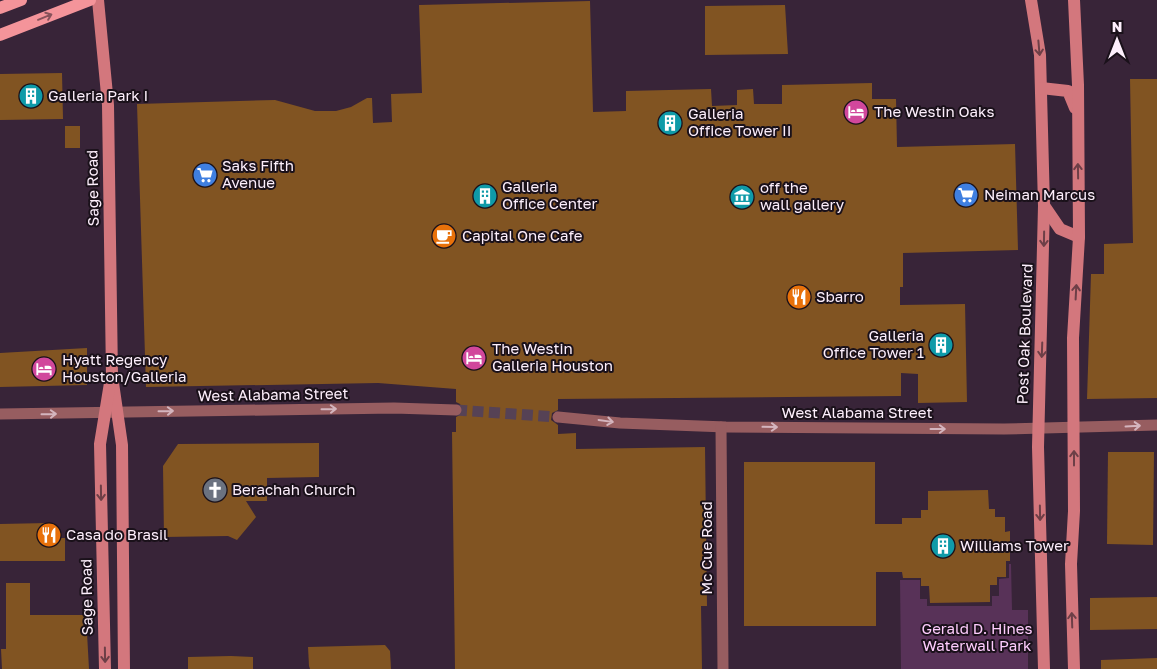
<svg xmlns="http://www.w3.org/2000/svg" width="1157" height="669" font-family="'Golos Text',sans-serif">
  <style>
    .green { fill: #583258 }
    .building { fill: #815422 }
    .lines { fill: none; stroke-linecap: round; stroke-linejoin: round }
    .tertiary-tunnel { stroke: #564255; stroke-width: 11; stroke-dasharray: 11 5.5; stroke-linecap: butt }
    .tertiary { stroke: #975d60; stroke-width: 11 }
    .secondary { stroke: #d3777d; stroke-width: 12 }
    .primary { stroke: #f4949a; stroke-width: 12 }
    .oneway { stroke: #87525a }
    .oneway2 { stroke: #6d3f47 }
    .oneway3 { stroke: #d4b5be }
    .labels { text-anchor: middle; stroke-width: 4; stroke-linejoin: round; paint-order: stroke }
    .poi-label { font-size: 15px; fill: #fdeffc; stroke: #1a111a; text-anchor: start }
    .street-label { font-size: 15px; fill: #fdeffc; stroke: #1a111a }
    .park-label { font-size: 15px; fill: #feccfd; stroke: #1a111a }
  </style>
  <rect width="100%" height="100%" fill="#382438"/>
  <path class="green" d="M1009 564H1011L1012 610H1028V669H901L900 580H920V599H927V606H992V596H999V579L1009 578Z"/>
  <g class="building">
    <path d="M590 1 593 112 626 111V91L711 89 712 106 737 105V90L753 89 754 104H782V85L872 83V99H896L897 147 1015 144 1018 250 903 253V287H900V305L965 304 967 402 918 403V374L901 373V396L558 399V410L552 413 551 420 558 425V434L576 433V449L705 447 707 606H701L702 669H455L452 432H456V417L462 414 463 410 460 404 456 402V389L378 383 146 387 137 104 275 100 315 111H336L351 107 367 98H372L373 123 392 122 391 94 422 93 419 5Z"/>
    <path d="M785 5 788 54 705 55V6Z"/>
    <path d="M62 73 63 119 0 120V74Z"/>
    <path d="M1130 79H1157V398L1087 399 1091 274H1104V244L1133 243Z"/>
    <rect x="65" y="126" width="15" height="22"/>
    <path d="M87 348V385L0 387V353Z"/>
    <path d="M319 443V477L267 478V501H246L256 517 237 540 228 536 164 537 163 466 178 444Z"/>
    <path d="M1108 452H1154L1153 545 1107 544Z"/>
    <path d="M744 462H875V524H902V518H921V510H928V491L988 490 989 509H995V517H1005V532L1010 531V561H1006V577H997V585H990V602L930 603 929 586H921V578H903L902 572H876V626H744Z"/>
    <path d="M48 523V527H54V532H59V538H65V561H0V524Z"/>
    <path d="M6 583H30V615H86L89 669H2L1 649H6Z"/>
    <path d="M1157 597V629L1090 630V598Z"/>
    <path d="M385 645 390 651 391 669H310L309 666 308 647Z"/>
    <path d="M231 656 253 657V669H188V657Z"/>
    <path d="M1157 658V669H1101V660Z"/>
  </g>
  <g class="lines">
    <path class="tertiary-tunnel" d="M456 410 558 417"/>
    <g class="tertiary">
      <path d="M0 414 394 408 456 410"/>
      <path d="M558 417 620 423 726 427 1004 429 1157 425"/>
      <path d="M721 427 723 669"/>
    </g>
    <g class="secondary">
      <path d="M98 0 108 105 112 376 122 445 124 669"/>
      <path d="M1031 0 1040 55 1044 206 1038 447 1044 669"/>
      <path d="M1041 88 1068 91 1075 108"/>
      <path d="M1045 207 1060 229 1079 237"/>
      <path d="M105 669 100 444 110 383"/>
      <path d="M1074 669 1071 564 1074 511 1073 338 1079 237 1078 85 1074 0"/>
    </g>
    <g class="primary">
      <path d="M0 8 21 0"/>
      <path d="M0 35 90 0"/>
    </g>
  </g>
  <defs><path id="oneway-shaft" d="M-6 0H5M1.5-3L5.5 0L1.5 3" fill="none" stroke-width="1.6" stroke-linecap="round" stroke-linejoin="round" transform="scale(1.25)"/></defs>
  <use class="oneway" href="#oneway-shaft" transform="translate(45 17) rotate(-22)"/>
  <g class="oneway2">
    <use href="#oneway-shaft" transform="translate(1039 48) rotate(85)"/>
    <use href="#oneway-shaft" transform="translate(1078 171) rotate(-91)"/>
    <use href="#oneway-shaft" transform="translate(1044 239) rotate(91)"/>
    <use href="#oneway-shaft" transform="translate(1076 292) rotate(-87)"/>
    <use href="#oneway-shaft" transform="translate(1042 350) rotate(92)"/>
    <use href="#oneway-shaft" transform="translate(1074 458) rotate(-90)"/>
    <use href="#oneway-shaft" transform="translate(101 493) rotate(89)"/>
    <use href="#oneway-shaft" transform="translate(1040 513) rotate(89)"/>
    <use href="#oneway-shaft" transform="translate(1072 620) rotate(-92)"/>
    <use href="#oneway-shaft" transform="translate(105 655) rotate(89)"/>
  </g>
  <g class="oneway3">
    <use href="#oneway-shaft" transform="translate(329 409) rotate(-1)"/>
    <use href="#oneway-shaft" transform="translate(166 411) rotate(-1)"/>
    <use href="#oneway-shaft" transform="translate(49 414) rotate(-1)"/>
    <use href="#oneway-shaft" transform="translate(606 421) rotate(8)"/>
    <use href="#oneway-shaft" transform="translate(1133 426) rotate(-3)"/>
    <use href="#oneway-shaft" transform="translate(770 427) rotate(1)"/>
    <use href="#oneway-shaft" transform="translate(938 429)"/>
  </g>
  <defs>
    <symbol id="building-disc" viewBox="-11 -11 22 22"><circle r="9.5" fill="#0f9aa8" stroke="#1a111a"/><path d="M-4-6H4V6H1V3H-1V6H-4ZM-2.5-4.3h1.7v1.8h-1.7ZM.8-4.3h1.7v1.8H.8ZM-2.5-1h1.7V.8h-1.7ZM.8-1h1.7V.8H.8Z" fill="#fff"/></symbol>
    <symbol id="hotel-disc" viewBox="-11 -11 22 22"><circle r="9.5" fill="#d1479c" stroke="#1a111a"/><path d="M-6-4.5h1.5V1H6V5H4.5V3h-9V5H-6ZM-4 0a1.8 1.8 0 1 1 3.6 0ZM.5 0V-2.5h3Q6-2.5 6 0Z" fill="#fff"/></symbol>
    <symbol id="supermarket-disc" viewBox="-11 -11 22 22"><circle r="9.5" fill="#3f7fe0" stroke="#1a111a"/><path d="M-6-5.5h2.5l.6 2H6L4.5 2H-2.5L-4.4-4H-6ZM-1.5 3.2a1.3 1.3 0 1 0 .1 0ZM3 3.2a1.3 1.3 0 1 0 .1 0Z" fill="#fff"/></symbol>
    <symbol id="museum-disc" viewBox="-11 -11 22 22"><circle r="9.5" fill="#0f9aa8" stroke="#1a111a"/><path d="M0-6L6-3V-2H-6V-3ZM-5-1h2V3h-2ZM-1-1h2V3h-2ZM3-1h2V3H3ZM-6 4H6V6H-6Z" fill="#fff"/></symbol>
    <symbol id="cafe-disc" viewBox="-11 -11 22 22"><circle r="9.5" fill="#e8710a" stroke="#1a111a"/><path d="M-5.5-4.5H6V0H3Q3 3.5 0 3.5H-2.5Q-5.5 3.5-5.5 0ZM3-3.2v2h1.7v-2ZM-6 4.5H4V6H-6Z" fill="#fff"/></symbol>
    <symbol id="restaurant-disc" viewBox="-11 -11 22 22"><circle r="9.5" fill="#e8710a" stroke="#1a111a"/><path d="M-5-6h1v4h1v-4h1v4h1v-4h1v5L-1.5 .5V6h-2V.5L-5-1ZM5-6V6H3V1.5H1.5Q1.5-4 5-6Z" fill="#fff"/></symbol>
    <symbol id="church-disc" viewBox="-11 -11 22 22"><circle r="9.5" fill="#6b7280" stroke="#1a111a"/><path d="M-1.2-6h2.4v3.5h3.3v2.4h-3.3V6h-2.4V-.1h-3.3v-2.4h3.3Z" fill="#fff"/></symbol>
  </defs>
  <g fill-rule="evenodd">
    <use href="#building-disc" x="17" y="82" width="28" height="28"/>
    <use href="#hotel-disc" x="842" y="98" width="28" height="28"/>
    <use href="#building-disc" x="656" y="109" width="28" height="28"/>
    <use href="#supermarket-disc" x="191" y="161" width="28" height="28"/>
    <use href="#supermarket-disc" x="952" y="181" width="28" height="28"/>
    <use href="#building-disc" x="471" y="182" width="28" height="28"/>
    <use href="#museum-disc" x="728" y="183" width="28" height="28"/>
    <use href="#cafe-disc" x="430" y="222" width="28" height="28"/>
    <use href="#restaurant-disc" x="785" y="283" width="28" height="28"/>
    <use href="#building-disc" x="927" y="331" width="28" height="28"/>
    <use href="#hotel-disc" x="460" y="344" width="28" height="28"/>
    <use href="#hotel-disc" x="30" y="355" width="28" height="28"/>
    <use href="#church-disc" x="201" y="476" width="28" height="28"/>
    <use href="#restaurant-disc" x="35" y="521" width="28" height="28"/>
    <use href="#building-disc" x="929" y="532" width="28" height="28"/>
  </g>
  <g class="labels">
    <g class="poi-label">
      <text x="48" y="101">Galleria Park I</text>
      <text x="874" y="117">The Westin Oaks</text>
      <text x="688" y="119">Galleria<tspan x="688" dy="17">Office Tower II</tspan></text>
      <text x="222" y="171">Saks Fifth<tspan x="222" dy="17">Avenue</tspan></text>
      <text x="502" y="192">Galleria<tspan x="502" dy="17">Office Center</tspan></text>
      <text x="760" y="193">off the<tspan x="760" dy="17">wall gallery</tspan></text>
      <text x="984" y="200">Neiman Marcus</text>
      <text x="462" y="241">Capital One Cafe</text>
      <text x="816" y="302">Sbarro</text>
      <text x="924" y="341" text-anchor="end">Galleria<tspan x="924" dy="17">Office Tower 1</tspan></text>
      <text x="492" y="354">The Westin<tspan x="492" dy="17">Galleria Houston</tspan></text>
      <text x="62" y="365">Hyatt Regency<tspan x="62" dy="17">Houston/Galleria</tspan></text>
      <text x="232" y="495">Berachah Church</text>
      <text x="66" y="540">Casa do Brasil</text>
      <text x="960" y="551">Williams Tower</text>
    </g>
    <g class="street-label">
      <text transform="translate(93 188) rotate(-91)" y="5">Sage Road</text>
      <text transform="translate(1025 334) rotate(-88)" y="5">Post Oak Boulevard</text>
      <text transform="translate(273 395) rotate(-1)" y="5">West Alabama Street</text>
      <text x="857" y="418">West Alabama Street</text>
      <text transform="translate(707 548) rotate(-90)" y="5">Mc Cue Road</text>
      <text transform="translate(87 597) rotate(-91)" y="5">Sage Road</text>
    </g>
    <g class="park-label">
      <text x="977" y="634">Gerald D. Hines<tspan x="977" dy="17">Waterwall Park</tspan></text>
    </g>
  </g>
  <g transform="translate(1117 40)" stroke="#1a111a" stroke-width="4" paint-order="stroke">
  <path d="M0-4L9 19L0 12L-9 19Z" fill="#fdeffc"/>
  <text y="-8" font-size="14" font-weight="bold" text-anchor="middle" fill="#fdeffc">N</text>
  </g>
</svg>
